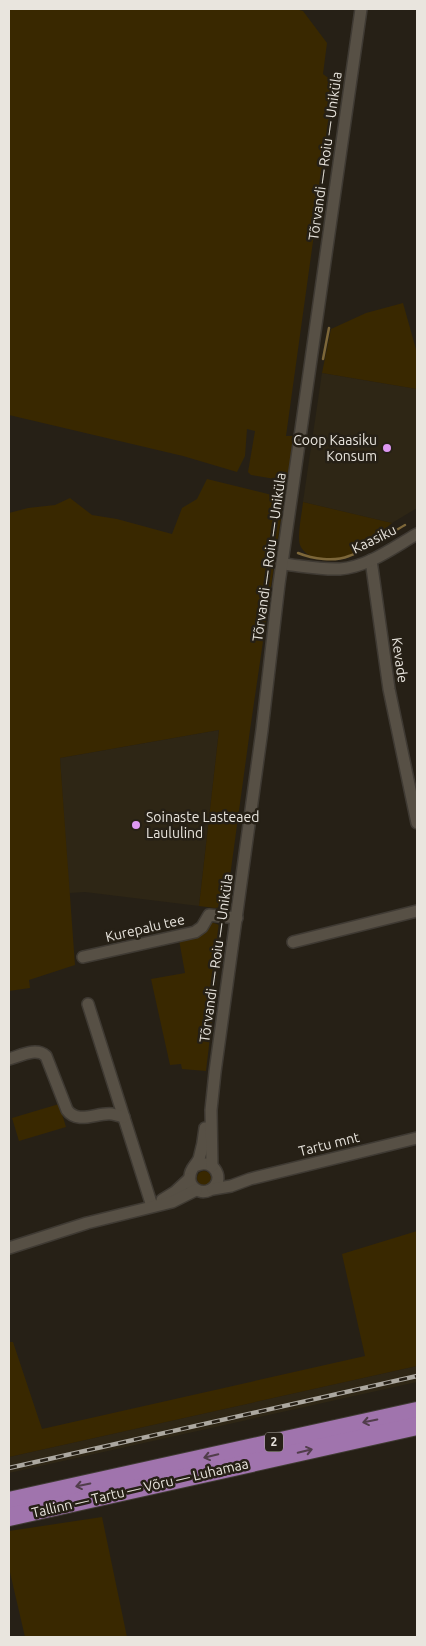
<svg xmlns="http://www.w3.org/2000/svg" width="426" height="1646" font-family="Ubuntu,sans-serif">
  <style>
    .built { fill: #2e2615 }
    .green { fill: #392800 }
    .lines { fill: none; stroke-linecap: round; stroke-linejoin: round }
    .stream { stroke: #7d6739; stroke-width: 2.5 }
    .minor-casing { stroke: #3f3a33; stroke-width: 14 }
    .highway-casing { stroke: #3f3a33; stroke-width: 20 }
    .minor { stroke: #575045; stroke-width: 11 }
    .highway { stroke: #a074ad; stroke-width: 18 }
    .rail-casing { stroke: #aca8a0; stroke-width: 4.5 }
    .rail { stroke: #262016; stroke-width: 2.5; stroke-dasharray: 8; stroke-linecap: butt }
    .oneway { stroke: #513d4b }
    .poi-dot { fill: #de98f2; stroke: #262016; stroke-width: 2 }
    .labels { text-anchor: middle; stroke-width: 5; stroke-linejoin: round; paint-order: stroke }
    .shield { fill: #262016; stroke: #aeaaa2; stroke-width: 1 }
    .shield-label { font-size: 12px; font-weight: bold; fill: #e9e5de }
    .street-label { font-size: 14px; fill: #e9e5de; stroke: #262016 }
    .poi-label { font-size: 14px; fill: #e9e5de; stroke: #262016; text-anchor: end }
  </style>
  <rect width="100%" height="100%" fill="#262016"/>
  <g class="built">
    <path d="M322 373 417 389V508L392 523 303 502Z"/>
    <path d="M219 730 199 906 85 892 69 893 60 758Z"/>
    <path d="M417 1366V1382L9 1473V1457Z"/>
  </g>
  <g class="green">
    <path d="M9 9H296L303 11 327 43 323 74 335 83 286 436H294L287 481 251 475 248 472 255 431 247 429 245 456 237 472 183 456 9 415Z"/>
    <path d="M403 303 417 353V389L322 373 331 329 366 313Z"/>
    <path d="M207 479 284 498 250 730 226 906 215 908 199 906 219 730 60 758 75 965 29 980 30 988 9 991V513L28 508 55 505 70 498 92 515 117 519 172 534 182 508 197 499Z"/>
    <path d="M303 502 392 523C372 540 343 570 314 557 308 555 303 552 300 545 297 536 302 513 303 502Z"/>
    <path d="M210 922 217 924 223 928 206 1071 182 1069 181 1064 170 1065 151 979 185 973 179 940Z"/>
    <path d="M59 1104 66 1127 19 1141 12 1118Z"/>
    <circle cx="204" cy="1178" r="7"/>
    <path d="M417 1231V1366L9 1457V1342H13L42 1429 365 1356 342 1254Z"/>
    <path d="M102 1517 127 1637H25L9 1568V1531Z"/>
  </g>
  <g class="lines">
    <g class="stream">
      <path d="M323 359 329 328"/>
      <path d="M298 553C313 559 334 562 349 556 365 551 389 534 405 525"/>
    </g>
    <defs>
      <g id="minor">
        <path d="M371 560 389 689 417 823"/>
        <path d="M283 564C302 566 321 570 340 569 368 567 394 547 417 534"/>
        <path d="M293 942 417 911"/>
        <path d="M83 957 195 932 202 927 209 915 237 918"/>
        <path d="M88 1004 152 1206"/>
        <path d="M9 1059C20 1056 36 1047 46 1056L67 1110C78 1125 97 1112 112 1114 116 1115 120 1116 124 1117"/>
        <path d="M195 1166C214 1156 227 1181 210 1190 200 1195 188 1187 190 1176 190 1169 196 1165 199 1159 202 1149 204 1138 205 1128"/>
        <path d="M212 1166 211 1110 215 1072 262 730 279 584 361 9"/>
        <path d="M213 1189 231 1186 250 1179 417 1138"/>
        <path d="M162 1200 175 1192 189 1179"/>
        <path d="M9 1248 87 1223 172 1202 196 1190"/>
      </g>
      <g id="highway">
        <path d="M9 1501 417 1411"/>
        <path d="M9 1517 417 1426"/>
      </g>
    </defs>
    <use href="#minor" class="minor-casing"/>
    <use href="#highway" class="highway-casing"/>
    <use href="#minor" class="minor"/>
    <use href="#highway" class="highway"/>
    <defs>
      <path id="rail" d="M9 1468 417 1376"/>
    </defs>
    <use href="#rail" class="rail-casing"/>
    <use href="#rail" class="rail"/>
  </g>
  <defs><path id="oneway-shaft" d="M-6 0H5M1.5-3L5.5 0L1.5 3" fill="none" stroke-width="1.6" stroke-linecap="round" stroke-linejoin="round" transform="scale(1.25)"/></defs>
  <g class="oneway">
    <use href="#oneway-shaft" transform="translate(370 1421) rotate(168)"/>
    <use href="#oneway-shaft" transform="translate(305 1451) rotate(-13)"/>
    <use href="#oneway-shaft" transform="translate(211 1456) rotate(167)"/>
    <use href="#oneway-shaft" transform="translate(83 1485) rotate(168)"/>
  </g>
  <g class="poi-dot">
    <circle cx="387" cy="448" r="5"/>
    <circle cx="136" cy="825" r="5"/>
  </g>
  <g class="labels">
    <rect class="shield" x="265" y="1432.5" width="18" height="19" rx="4"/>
    <g class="shield-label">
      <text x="274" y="1446">2</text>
    </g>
    <g class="street-label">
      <text transform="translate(325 156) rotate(-82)" y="5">Tõrvandi — Roiu — Uniküla</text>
      <text transform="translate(374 539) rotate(-26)" y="5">Kaasiku</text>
      <text transform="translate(269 557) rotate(-82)" y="5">Tõrvandi — Roiu — Uniküla</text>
      <text transform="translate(400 660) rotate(82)" y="5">Kevade</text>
      <text transform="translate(145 928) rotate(-13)" y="5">Kurepalu tee</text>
      <text transform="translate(216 958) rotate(-82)" y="5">Tõrvandi — Roiu — Uniküla</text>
      <text transform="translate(329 1144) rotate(-14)" y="5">Tartu mnt</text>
      <text transform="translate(140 1488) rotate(-13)" y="5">Tallinn — Tartu — Võru — Luhamaa</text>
    </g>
    <g class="poi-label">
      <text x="377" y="445">Coop Kaasiku<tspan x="377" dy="16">Konsum</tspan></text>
      <text x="146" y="822" text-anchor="start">Soinaste Lasteaed<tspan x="146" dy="16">Laululind</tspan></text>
    </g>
  </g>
  <rect width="426" height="1646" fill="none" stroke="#e9e5de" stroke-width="20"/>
</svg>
